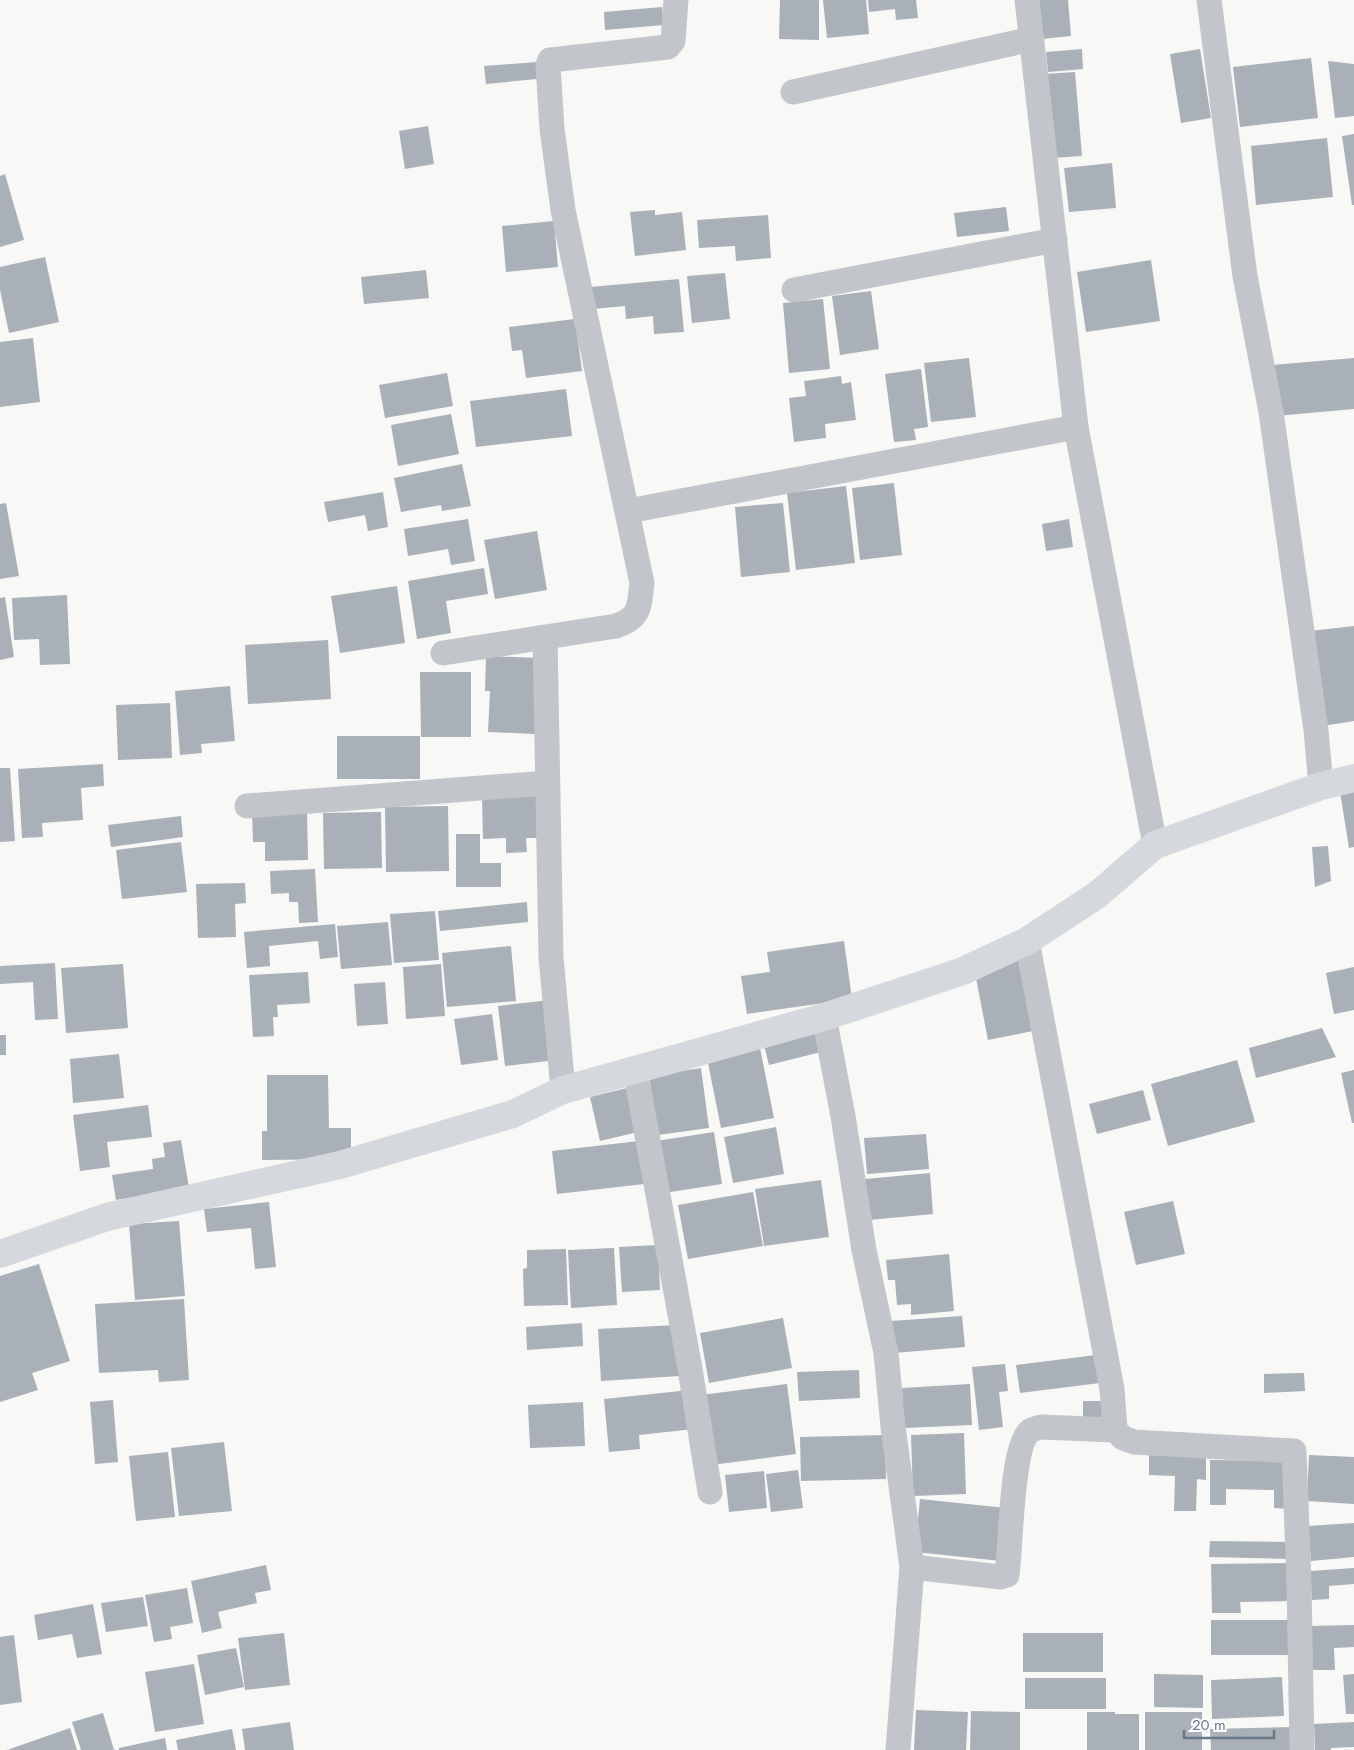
<svg xmlns="http://www.w3.org/2000/svg" width="1354" height="1750" font-family="Jost,sans-serif">
  <style>
    .building { fill: #a9b0b7 }
    .lines { fill: none; stroke-linecap: round; stroke-linejoin: round }
    .street { stroke: #c2c5c9; stroke-width: 25 }
    .secondary { stroke: #d5d9dd; stroke-width: 28 }
  </style>
  <rect width="100%" height="100%" fill="#f8f8f6"/>
  <g class="building">
    <path d="M780 0H819V40L779 39Z"/>
    <path d="M823 0H866L869 34 827 38Z"/>
    <path d="M868 0H916L918 18 896 20 895 9 869 12Z"/>
    <path d="M1039 0H1068L1071 36 1042 39Z"/>
    <path d="M662 7 664 25 605 30 604 12Z"/>
    <path d="M1082 49 1083 69 1048 72 1046 52Z"/>
    <path d="M1200 49 1211 118 1181 123 1170 54Z"/>
    <path d="M1311 58 1318 118 1240 127 1233 67Z"/>
    <path d="M1328 61 1354 64V116L1335 118Z"/>
    <path d="M536 62 537 79 486 84 484 66Z"/>
    <path d="M1075 72 1082 156 1053 158 1045 74Z"/>
    <path d="M428 126 434 164 405 169 399 131Z"/>
    <path d="M1354 134V205H1352L1342 136Z"/>
    <path d="M1327 138 1333 197 1256 205 1251 146Z"/>
    <path d="M1112 163 1116 208 1069 212 1064 168Z"/>
    <path d="M5 174 24 240 0 247V176Z"/>
    <path d="M1006 207 1009 231 957 237 954 213Z"/>
    <path d="M655 210V215L682 212 686 250 635 256 630 212Z"/>
    <path d="M768 215 771 258 736 261 735 246 699 248 697 220Z"/>
    <path d="M554 221 558 267 506 272 502 226Z"/>
    <path d="M45 257 59 322 9 333 0 290V267Z"/>
    <path d="M1151 260 1160 321 1086 332 1077 272Z"/>
    <path d="M426 270 429 298 364 304 361 277Z"/>
    <path d="M725 273 730 319 692 323 687 276Z"/>
    <path d="M679 279 684 332 654 334 653 316 626 319 625 306 592 309 590 287Z"/>
    <path d="M871 291 879 349 840 355 832 296Z"/>
    <path d="M823 299 830 369 789 373 783 303Z"/>
    <path d="M575 319 582 371 526 378 522 350 512 351 509 327Z"/>
    <path d="M33 338 40 402 0 407V342Z"/>
    <path d="M969 358 976 417 931 422 924 363Z"/>
    <path d="M1354 358V409L1276 416 1272 365Z"/>
    <path d="M921 369 928 427 914 429 916 440 894 442 885 374Z"/>
    <path d="M447 373 453 406 385 418 379 385Z"/>
    <path d="M841 376 842 384 851 382 856 420 825 424 826 438 794 442 789 398 806 396 804 381Z"/>
    <path d="M566 389 572 436 476 447 470 401Z"/>
    <path d="M451 414 459 454 398 466 391 425Z"/>
    <path d="M462 464 471 506 442 511 441 505 401 512 394 478Z"/>
    <path d="M894 483 902 555 860 560 852 488Z"/>
    <path d="M846 486 855 563 796 570 787 493Z"/>
    <path d="M383 492 388 527 368 531 365 515 328 522 324 502Z"/>
    <path d="M6 503 19 576 0 579V504Z"/>
    <path d="M783 503 790 572 741 577 735 507Z"/>
    <path d="M468 519 475 561 451 565 448 549 408 556 404 529Z"/>
    <path d="M1069 519 1073 547 1046 551 1042 524Z"/>
    <path d="M537 531 547 590 495 599 484 540Z"/>
    <path d="M484 568 488 594 446 601 451 633 417 639 408 581Z"/>
    <path d="M397 586 405 643 340 653 331 596Z"/>
    <path d="M67 595 70 664 40 665 39 639 14 640 12 598Z"/>
    <path d="M5 597 14 657 0 660V598Z"/>
    <path d="M1354 626V721L1322 726 1310 631Z"/>
    <path d="M328 640 331 699 248 704 245 645Z"/>
    <path d="M486 656 538 658 535 734 488 732 490 691H485Z"/>
    <path d="M420 672H471V737H421Z"/>
    <path d="M230 686 235 741 201 744 202 753 180 755 175 691Z"/>
    <path d="M170 703 172 758 118 760 116 705Z"/>
    <rect x="337" y="736" width="83" height="43"/>
    <path d="M103 764 104 786 81 788 83 820 42 823 43 837 22 838 18 769Z"/>
    <path d="M0 768H10L15 841 0 842Z"/>
    <path d="M1354 789V847L1349 848 1340 792Z"/>
    <path d="M536 796 537 838H526L527 852 506 853V838L483 839 482 797Z"/>
    <path d="M448 806 449 871 386 872 385 807Z"/>
    <path d="M307 810 308 860 265 861V842H253L252 811Z"/>
    <path d="M381 812 382 868 324 869 323 813Z"/>
    <path d="M181 816 183 837 111 847 108 825Z"/>
    <path d="M456 834H480V863H501V887H456Z"/>
    <path d="M181 842 187 892 122 899 116 850Z"/>
    <path d="M1328 846 1331 881 1315 887 1312 847Z"/>
    <path d="M315 869 318 922 299 923 298 902H289V893L271 894 270 871Z"/>
    <path d="M245 883 246 903 235 904 236 937 198 938 196 884Z"/>
    <path d="M527 902 528 922 440 931 438 911Z"/>
    <path d="M435 911 439 960 394 963 390 914Z"/>
    <path d="M388 922 392 965 341 969 337 926Z"/>
    <path d="M335 924 338 957 320 959 318 941 269 946 270 966 247 968 244 932Z"/>
    <path d="M844 941 852 999 747 1014 741 976 770 972 767 952Z"/>
    <path d="M511 946 516 1001 447 1007 442 953Z"/>
    <path d="M1019 959 1033 1031 988 1040 974 968Z"/>
    <path d="M55 963 58 1019 35 1020 33 982 0 984V966Z"/>
    <path d="M123 964 128 1028 66 1033 61 968Z"/>
    <path d="M441 964 445 1016 406 1019 403 967Z"/>
    <path d="M1354 967V1010L1334 1014 1326 973Z"/>
    <path d="M308 972 310 1003 277 1005 278 1017H273L274 1036 253 1037 249 975Z"/>
    <path d="M385 982 388 1024 357 1026 354 984Z"/>
    <path d="M550 1000 557 1060 505 1066 498 1006Z"/>
    <path d="M492 1014 498 1060 461 1065 454 1019Z"/>
    <path d="M1322 1028 1336 1057 1256 1078 1249 1048Z"/>
    <path d="M816 1032 821 1052 769 1065 764 1045Z"/>
    <rect x="0" y="1035" width="6" height="20"/>
    <path d="M760 1048 774 1118 721 1128 707 1058Z"/>
    <path d="M119 1054 124 1098 73 1103 70 1059Z"/>
    <path d="M1237 1060 1255 1122 1168 1146 1151 1084Z"/>
    <path d="M701 1068 709 1128 658 1135 649 1076Z"/>
    <path d="M1354 1070V1123H1352L1341 1073Z"/>
    <path d="M267 1075H328L329 1128H351V1159L262 1160V1131H267Z"/>
    <path d="M631 1087 642 1131 600 1141 590 1097Z"/>
    <path d="M1143 1090 1151 1120 1097 1134 1089 1104Z"/>
    <path d="M148 1105 152 1137 107 1142 110 1167 80 1171 73 1115Z"/>
    <path d="M776 1127 784 1174 733 1183 724 1137Z"/>
    <path d="M714 1132 722 1184 664 1193 656 1141Z"/>
    <path d="M926 1134 929 1169 867 1174 864 1138Z"/>
    <path d="M181 1140 189 1188 116 1200 112 1175 153 1169 152 1159 165 1157 163 1143Z"/>
    <path d="M639 1141 644 1184 557 1194 552 1151Z"/>
    <path d="M930 1173 933 1214 869 1220 865 1179Z"/>
    <path d="M821 1180 829 1237 764 1246 755 1189Z"/>
    <path d="M753 1192 763 1246 688 1259 678 1205Z"/>
    <path d="M1173 1201 1185 1254 1136 1265 1124 1212Z"/>
    <path d="M269 1202 276 1267 255 1269 251 1228 207 1232 204 1209Z"/>
    <path d="M179 1221 185 1296 135 1300 129 1224Z"/>
    <path d="M658 1245 660 1290 622 1292 619 1247Z"/>
    <path d="M614 1248 617 1305 571 1308 568 1250Z"/>
    <path d="M566 1249 568 1305 524 1306 523 1269 527 1268V1250Z"/>
    <path d="M949 1254 954 1311 911 1315V1304L897 1305 895 1280H888L886 1260Z"/>
    <path d="M39 1264 70 1361 32 1373 38 1390 0 1402V1276Z"/>
    <path d="M184 1299 189 1380 159 1382 158 1370 99 1373 95 1304Z"/>
    <path d="M962 1316 965 1347 894 1353 891 1321Z"/>
    <path d="M783 1318 792 1368 709 1383 700 1333Z"/>
    <path d="M582 1323 583 1346 527 1350 526 1327Z"/>
    <path d="M677 1325 680 1376 601 1381 598 1329Z"/>
    <path d="M1096 1355 1100 1383 1020 1393 1016 1365Z"/>
    <path d="M1005 1364 1008 1391 999 1392 1003 1427 979 1430 972 1367Z"/>
    <path d="M859 1370 860 1398 799 1401 797 1372Z"/>
    <path d="M1304 1373 1305 1391 1264 1393V1374Z"/>
    <path d="M787 1384 796 1454 711 1465 701 1395Z"/>
    <path d="M970 1384 972 1425 904 1428 902 1388Z"/>
    <path d="M690 1390 694 1429 639 1435 640 1449 609 1452 604 1399Z"/>
    <path d="M113 1400 118 1462 95 1464 90 1402Z"/>
    <rect x="1083" y="1401" width="23" height="19"/>
    <path d="M583 1402 585 1446 530 1448 528 1405Z"/>
    <path d="M964 1433 966 1494 913 1496 911 1435Z"/>
    <path d="M885 1435 886 1479 801 1481 800 1437Z"/>
    <path d="M224 1442 232 1511 179 1516 171 1448Z"/>
    <path d="M168 1452 175 1517 136 1521 129 1456Z"/>
    <path d="M1149 1455 1206 1456V1480L1197 1479 1196 1511H1174L1175 1476 1149 1475Z"/>
    <path d="M1309 1455 1354 1457V1504L1307 1501Z"/>
    <path d="M1210 1460 1292 1461 1291 1509 1274 1508V1490L1226 1489V1505H1210Z"/>
    <path d="M798 1470 803 1508 771 1512 766 1474Z"/>
    <path d="M764 1471 767 1508 729 1512 725 1475Z"/>
    <path d="M920 1499 1006 1508 1001 1561 915 1552Z"/>
    <path d="M1354 1523V1557L1311 1561 1308 1526Z"/>
    <path d="M1210 1541 1292 1542 1291 1559 1209 1557Z"/>
    <path d="M1292 1563 1293 1601 1240 1602 1241 1613H1212L1211 1564Z"/>
    <path d="M266 1565 271 1590 255 1593 257 1603 218 1612 222 1628 202 1633 191 1581Z"/>
    <path d="M1354 1568V1584L1329 1586V1599L1312 1600 1310 1571Z"/>
    <path d="M187 1588 193 1623 170 1627 172 1639 154 1642 145 1595Z"/>
    <path d="M143 1597 148 1626 106 1632 101 1603Z"/>
    <path d="M93 1604 102 1654 77 1658 72 1634 38 1640 34 1615Z"/>
    <rect x="1211" y="1620" width="80" height="35"/>
    <path d="M1354 1625V1647L1334 1648 1335 1670H1312L1310 1626Z"/>
    <path d="M284 1633 290 1685 245 1690 238 1638Z"/>
    <rect x="1023" y="1633" width="80" height="39"/>
    <path d="M14 1635 22 1702 0 1705V1637Z"/>
    <path d="M236 1648 244 1687 205 1695 197 1655Z"/>
    <path d="M194 1664 204 1724 155 1732 145 1672Z"/>
    <path d="M1154 1674 1203 1675V1708L1154 1707Z"/>
    <path d="M1354 1674V1714H1346L1343 1675Z"/>
    <path d="M1282 1677 1284 1716 1212 1719 1211 1680Z"/>
    <rect x="1025" y="1678" width="81" height="31"/>
    <path d="M916 1710 968 1712 966 1750H914Z"/>
    <path d="M971 1711 1020 1712V1750H970Z"/>
    <path d="M1087 1712H1115V1714H1139V1750H1087Z"/>
    <rect x="1145" y="1712" width="57" height="38"/>
    <path d="M103 1713 114 1750H81L72 1722Z"/>
    <path d="M290 1722 294 1750H245L242 1729Z"/>
    <path d="M1354 1722V1747L1331 1748V1750H1315L1314 1724Z"/>
    <path d="M1294 1727 1295 1750H1211L1210 1729Z"/>
    <path d="M70 1728 77 1750H7Z"/>
    <path d="M232 1729 236 1750H178L176 1740Z"/>
    <path d="M165 1738 167 1750H119V1748Z"/>
  </g>
  <g class="lines">
    <g class="street">
      <path d="M1027 0 1076 427 1155 845"/>
      <path d="M1209 0 1245 276 1271 412 1316 730 1321 786"/>
      <path d="M793 92 1032 39"/>
      <path d="M794 290 1055 240"/>
      <path d="M628 511 1076 427"/>
      <path d="M545 638 551 957 563 1090"/>
      <path d="M443 653 616 626C641 618 639 606 642 583L563 210 552 129 548 65 550 60 668 47 673 41 676 0"/>
      <path d="M247 806 547 783"/>
      <path d="M824 1017 843 1116 864 1250 886 1353 893 1427 912 1567 898 1750"/>
      <path d="M635 1070 689 1363 710 1492"/>
      <path d="M1115 1430 1123 1438 1134 1442 1294 1451 1299 1583 1302 1750"/>
      <path d="M912 1567 1001 1577 1007 1575C1011 1547 1011 1446 1030 1431 1033 1429 1038 1428 1041 1427L1115 1430 1112 1389 1027 941"/>
    </g>
    <path class="secondary" d="M0 1254 107 1217 340 1165 513 1114 563 1090 824 1017 963 971 1027 941 1097 895 1155 845 1321 786 1354 778"/>
  </g>
  <path d="M1184 1730v8h90v-8" fill="none" stroke="#697786" stroke-width="2.5"/>
  <text x="1192" y="1730" font-size="15" fill="#697786" stroke="#ffffff" stroke-width="4" paint-order="stroke">20 m</text>
</svg>
